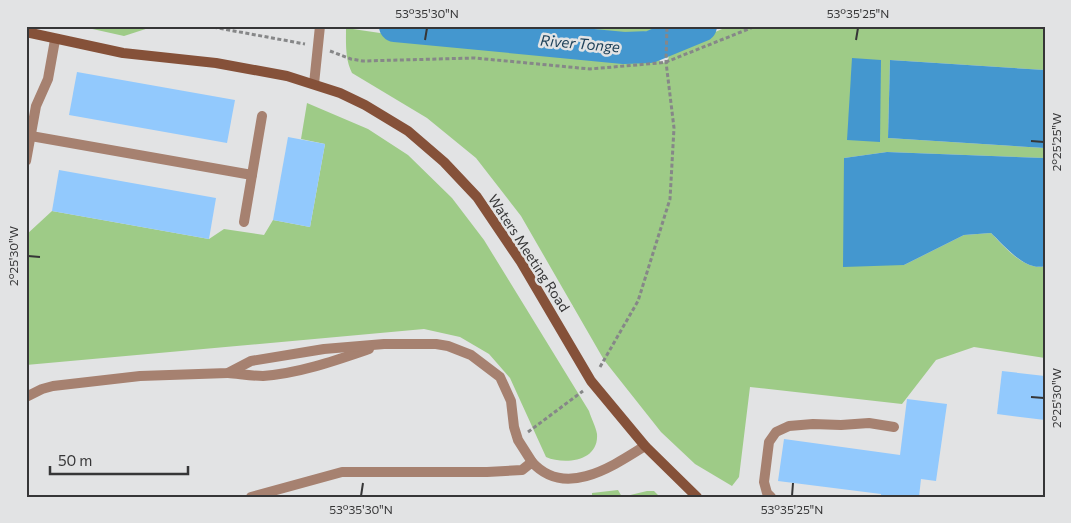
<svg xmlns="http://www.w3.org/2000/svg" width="1071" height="523" font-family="Commissioner,sans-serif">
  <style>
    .green { fill: #9ecb87 }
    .water { fill: #4497cf }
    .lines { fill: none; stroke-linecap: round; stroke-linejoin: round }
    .river { stroke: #4497cf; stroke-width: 32 }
    .building { fill: #92c9fd }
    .path { stroke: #868788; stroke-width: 3; stroke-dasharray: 4 2.5; stroke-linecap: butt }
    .lane { stroke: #a68170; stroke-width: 10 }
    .street { stroke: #a68170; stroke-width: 10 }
    .secondary { stroke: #855139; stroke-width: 10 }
    .ticks { fill: none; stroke: #363637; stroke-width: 2 }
    .labels { text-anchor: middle; stroke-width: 5; stroke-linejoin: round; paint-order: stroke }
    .street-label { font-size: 14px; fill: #363637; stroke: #e2e3e4 }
    .water-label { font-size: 15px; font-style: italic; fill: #1c3f57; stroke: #e2e3e4 }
    .neatline { fill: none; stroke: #363637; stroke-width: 2 }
    .ticks-label { font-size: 12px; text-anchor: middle; fill: #363637 }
  </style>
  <rect width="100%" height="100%" fill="#e2e3e4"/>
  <g class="green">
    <path d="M79 26H155L124 36Z"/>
    <path d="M568 26H661V29L632 34Z"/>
    <path d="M729 26H1045V70L890 60 888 138 1045 148V158L887 152 844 158 904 265 964 235 991 233C1004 246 1025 272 1045 266V358L974 347 936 360 902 404 750 387 739 477 732 486 695 464 661 432 604 360 521 216 476 158 427 118 352 73C345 59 346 44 346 28L482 48 618 59 659 56 660 63 668 62 669 52Z"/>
    <path d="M307 103 368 129 408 155 452 198 484 240 589 411C591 418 596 427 597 434 599 462 564 465 546 457L510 378 489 354 460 337 424 329 26 365V235L52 211 209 239 224 229 264 235 273 220 310 227 325 144 301 139Z"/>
    <path d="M618 490 622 497 647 491H654L660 497H592V493Z"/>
  </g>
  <g class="water">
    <path d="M852 58 881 60 880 142 847 140Z"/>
    <path d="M890 60 1045 70V148L888 138Z"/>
    <path d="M887 152 1045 158V266C1025 272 1004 245 991 233L964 235 904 265 843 267 844 158Z"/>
  </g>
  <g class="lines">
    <path class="river" d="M395 26 624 48 650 47 701 26"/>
  </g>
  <g class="building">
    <path d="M77 72 235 100 227 143 69 115Z"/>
    <path d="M288 137 325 144 310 227 273 220Z"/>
    <path d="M59 170 216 198 209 239 52 211Z"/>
    <path d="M1002 371 1045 376V420L997 414Z"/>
    <path d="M907 399 947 404 936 481 921 479 919 497H881V494L778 481 784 439 900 455Z"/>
  </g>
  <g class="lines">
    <g class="path">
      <path d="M207 26 305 44"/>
      <path d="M330 51 351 59 363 61 475 58 590 69 659 63 666 62 756 26"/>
      <path d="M600 367 638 301 670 199 674 128 666 62 667 26"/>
      <path d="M528 432 583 391"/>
    </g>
    <g class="lane">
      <path d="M31 136 252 175"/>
      <path d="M26 161 36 106 48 79 55 40"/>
      <path d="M244 222 262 116"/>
      <path d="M228 373C240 374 252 376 263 376 300 373 334 361 369 349"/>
      <path d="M26 397 42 389 53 386 140 376 228 373 251 361 324 349 384 344H436L448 346 471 355 500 377 511 401 514 427 518 440 532 462"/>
      <path d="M251 497 342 472H487L522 470 532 462C565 499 613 466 645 446"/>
      <path d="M771 497 767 493 764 482 769 442 776 432 789 426 813 424 841 425 869 423 894 427"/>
    </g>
    <path class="street" d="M314 84 320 26"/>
    <path class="secondary" d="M26 32 123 53 216 63 287 76 340 93 365 105 408 131 444 162 477 197 521 262 591 381 645 446 697 497"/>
  </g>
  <path class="ticks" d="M425 40 427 28M856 40 858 28M1031 141 1044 142M28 256 40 257M1031 397 1044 398M361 496 363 483M792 496 793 483"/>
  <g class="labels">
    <g class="street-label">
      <text transform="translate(529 253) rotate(57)" y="5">Waters Meeting Road</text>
    </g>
    <g class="water-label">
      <text transform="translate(580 44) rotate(5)" y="5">River Tonge</text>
    </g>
  </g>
  <rect width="1071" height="523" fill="none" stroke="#e2e3e4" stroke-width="55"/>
  <path d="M50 466v8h138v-8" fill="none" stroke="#363637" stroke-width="2.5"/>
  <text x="58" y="466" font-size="15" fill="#363637" stroke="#e2e3e4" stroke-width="4" paint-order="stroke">50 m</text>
  <rect x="28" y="28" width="1016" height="468" class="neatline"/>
  <g class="ticks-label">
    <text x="427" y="18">53°35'30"N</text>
    <text x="858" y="18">53°35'25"N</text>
    <text transform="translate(1057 142) rotate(-90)" y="4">2°25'25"W</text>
    <text transform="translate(14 256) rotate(-90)" y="4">2°25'30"W</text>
    <text transform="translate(1057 398) rotate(-90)" y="4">2°25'30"W</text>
    <text x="361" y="514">53°35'30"N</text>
    <text x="792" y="514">53°35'25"N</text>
  </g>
</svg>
